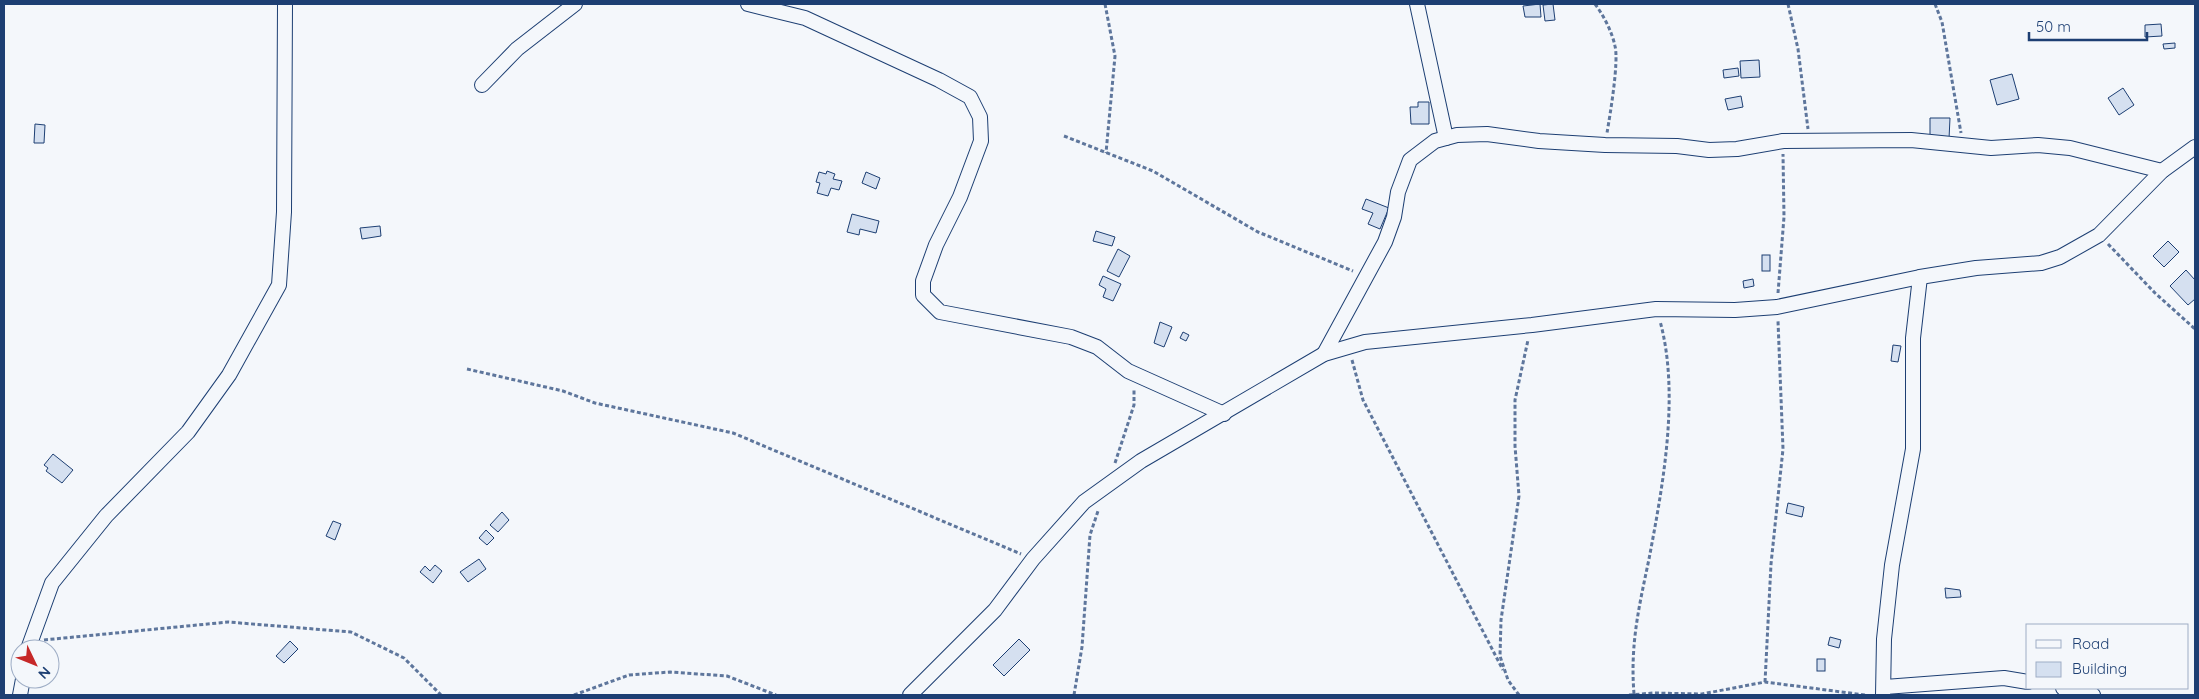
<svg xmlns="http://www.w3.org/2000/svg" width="2199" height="699" font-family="Quicksand,sans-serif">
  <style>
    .building { fill: #d5e0f0; stroke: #1d3f73 }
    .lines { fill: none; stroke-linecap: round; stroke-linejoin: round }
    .minor-casing { stroke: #1d3f73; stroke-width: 16 }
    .path { stroke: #5e769c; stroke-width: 3; stroke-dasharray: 4 2.5; stroke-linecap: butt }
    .minor { stroke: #f4f7fb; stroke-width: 14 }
  </style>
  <rect width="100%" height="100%" fill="#f4f7fb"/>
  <g class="building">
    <path d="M1540 4 1541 17H1525L1523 6Z"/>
    <path d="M1553 4 1555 20 1545 21 1543 5Z"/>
    <path d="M2161 24 2162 36 2145 37V25Z"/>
    <path d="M2175 43V48L2164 49 2163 44Z"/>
    <path d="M1759 60 1760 77 1741 78 1740 61Z"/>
    <path d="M1738 68 1739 76 1724 78 1723 70Z"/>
    <path d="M2012 74 2019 99 1997 105 1990 80Z"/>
    <path d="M2123 88 2134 105 2119 115 2108 98Z"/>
    <path d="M1741 96 1743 107 1728 110 1725 99Z"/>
    <path d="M1418 102H1429V124H1411L1410 107H1418Z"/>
    <path d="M1930 118H1950L1949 139H1930Z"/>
    <path d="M35 124 45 125 44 143H34Z"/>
    <path d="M827 171 835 174 833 179 842 181 839 190 831 188 828 196 817 193 820 183 816 182 819 172 826 174Z"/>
    <path d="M866 172 880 178 876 189 862 183Z"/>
    <path d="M1366 199 1389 208 1380 229 1368 224 1373 213 1362 209Z"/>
    <path d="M852 214 879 221 876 233 860 229 859 235 847 232Z"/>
    <path d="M380 226 381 236 362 239 360 228Z"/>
    <path d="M1096 231 1115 237 1112 246 1093 241Z"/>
    <path d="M2168 241 2179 252 2164 267 2153 256Z"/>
    <path d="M1118 249 1130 256 1119 277 1107 271Z"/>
    <rect x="1762" y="255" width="8" height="16"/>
    <path d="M2186 270 2195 280V299L2188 305 2170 286Z"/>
    <path d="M1103 276 1121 284 1113 301 1103 297 1106 289 1099 285Z"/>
    <path d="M1753 279 1754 286 1744 288 1743 281Z"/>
    <path d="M1160 322 1172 327 1164 347 1154 343Z"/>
    <path d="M1183 332 1189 335 1186 341 1180 338Z"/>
    <path d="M1893 345 1901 346 1898 362 1891 361Z"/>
    <path d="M53 454 73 470 62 483 46 471 48 468 44 465Z"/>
    <path d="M1788 503 1804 507 1802 517 1786 513Z"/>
    <path d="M502 512 509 520 498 532 490 525Z"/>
    <path d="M333 521 341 524 335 540 326 536Z"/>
    <path d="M486 530 494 538 487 545 479 538Z"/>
    <path d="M479 559 486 569 468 582 460 572Z"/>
    <path d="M435 565 442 571 433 583 420 572 425 566 430 571Z"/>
    <path d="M1945 588 1960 590 1961 597 1946 598Z"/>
    <path d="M1830 637 1841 640 1839 648 1828 645Z"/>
    <path d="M1019 639 1030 650 1004 676 993 665Z"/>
    <path d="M290 641 298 649 284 663 276 656Z"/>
    <rect x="1817" y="659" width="8" height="12"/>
  </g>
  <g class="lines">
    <defs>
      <g id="minor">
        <path d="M748 4 805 18 939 80 970 97 980 117 981 141 960 197 936 245 923 281V295L940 312 1071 337 1097 347 1128 371 1224 414"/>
        <path d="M1417 4 1446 138"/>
        <path d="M482 85 517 49 575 4"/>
        <path d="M1324 354 1385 242 1394 217 1398 192 1410 160 1435 141 1457 135 1487 134 1539 141 1605 145 1677 146 1709 150 1737 149 1783 141 1911 140 1991 148 2038 145 2070 148 2162 171"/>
        <path d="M28 649 52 583 106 516 188 432 229 375 279 285 284 212 285 4"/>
        <path d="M1885 687 2004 678 2028 682"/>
        <path d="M2063 688 2093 695"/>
        <path d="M20 695 23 679"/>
        <path d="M910 695 995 610 1033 559 1084 502 1141 461 1324 354 1365 342 1532 325 1656 309 1735 310 1777 307 1920 277 1976 268 2041 263 2060 257 2099 235 2162 171 2195 147"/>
        <path d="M1883 695 1884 639 1892 565 1913 449V338L1920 277"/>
      </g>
    </defs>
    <use href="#minor" class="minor-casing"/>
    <g class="path">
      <path d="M1105 4 1115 56 1106 153"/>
      <path d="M1595 4C1604 16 1612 32 1615 46 1619 62 1610 115 1607 133"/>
      <path d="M1788 4 1798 49 1808 129"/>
      <path d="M1935 4 1942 22 1961 133"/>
      <path d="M1064 136 1153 171 1258 232 1353 271"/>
      <path d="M2108 244 2155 293 2195 329"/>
      <path d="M1778 293 1784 217 1783 154"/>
      <path d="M1352 360 1363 400 1503 670"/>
      <path d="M467 369 563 391 595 403 733 433 1021 554"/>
      <path d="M1115 463 1134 405V389"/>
      <path d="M44 640 228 622 351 632 404 658 441 695"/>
      <path d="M1765 682 1771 564 1783 449 1778 321"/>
      <path d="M1634 694C1630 644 1639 607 1649 559 1663 485 1680 394 1660 321"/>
      <path d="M574 695 629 675 670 672 727 676 776 695"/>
      <path d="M1074 695 1082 647 1090 535 1098 511"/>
      <path d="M1519 695 1508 680 1500 656 1501 620 1519 496 1515 446V400L1528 340"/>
      <path d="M1629 695 1653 693 1702 694 1765 682 1865 695"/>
    </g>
    <use href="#minor" class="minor"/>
  </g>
  <rect width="2199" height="699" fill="none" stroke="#1d3f73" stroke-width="10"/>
  <rect x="2026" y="624" width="162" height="65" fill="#f4f7fb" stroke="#9eadc5"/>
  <rect x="2036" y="640" width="25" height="8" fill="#f4f7fb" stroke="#9eadc5"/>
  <text x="2072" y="649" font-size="15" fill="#1d3f73">Road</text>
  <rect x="2036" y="662" width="25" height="15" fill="#d5e0f0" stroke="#9eadc5"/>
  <text x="2072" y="674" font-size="15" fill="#1d3f73">Building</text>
  <g transform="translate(35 664) rotate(133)"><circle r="24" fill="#f4f7fb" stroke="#9eadc5"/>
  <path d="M0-4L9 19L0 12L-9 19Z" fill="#c62828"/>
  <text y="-8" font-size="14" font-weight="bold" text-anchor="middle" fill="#1d3f73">N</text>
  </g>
  <path d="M2029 32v8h118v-8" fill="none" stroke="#1d3f73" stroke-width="2.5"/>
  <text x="2036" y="32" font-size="15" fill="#1d3f73" stroke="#f4f7fb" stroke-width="4" paint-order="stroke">50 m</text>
</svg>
